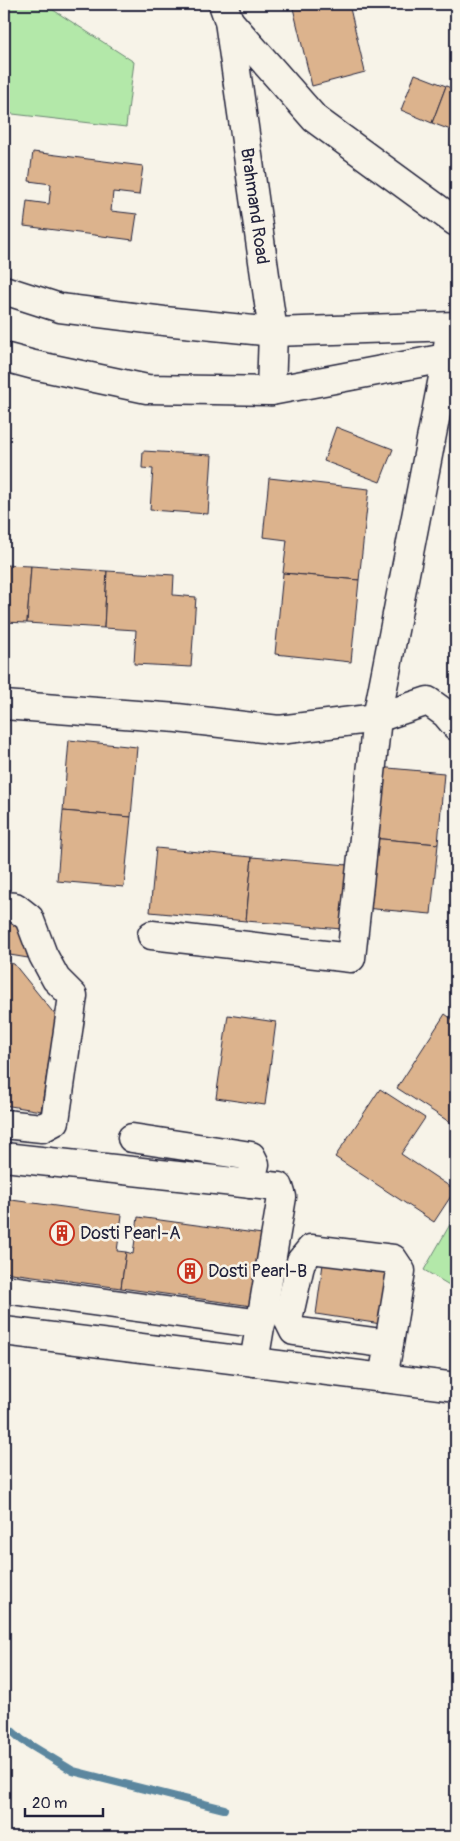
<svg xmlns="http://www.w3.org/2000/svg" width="460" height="1841" font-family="Pangolin,sans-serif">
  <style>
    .green { fill: #b3e8a9; stroke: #6a8572 }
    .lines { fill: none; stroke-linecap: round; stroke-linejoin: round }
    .stream { stroke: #5b879f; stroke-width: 8 }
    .building { fill: #dcb38d; stroke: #22223b }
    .minor-casing { stroke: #22223b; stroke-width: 31 }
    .minor { stroke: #f7f3e8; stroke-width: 28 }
    .labels { text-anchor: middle; stroke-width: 5; stroke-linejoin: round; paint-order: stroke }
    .street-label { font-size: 18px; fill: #22223b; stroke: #f7f3e8 }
    .poi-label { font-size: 18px; fill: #22223b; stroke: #f7f3e8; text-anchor: start }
  </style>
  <rect width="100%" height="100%" fill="#f7f3e8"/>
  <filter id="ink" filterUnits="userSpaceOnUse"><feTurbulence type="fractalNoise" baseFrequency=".02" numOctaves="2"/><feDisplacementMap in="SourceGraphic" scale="10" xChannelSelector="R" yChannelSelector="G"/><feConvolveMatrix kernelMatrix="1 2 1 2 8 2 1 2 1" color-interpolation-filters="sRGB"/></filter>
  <g filter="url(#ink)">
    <g class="green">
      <path d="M4 4H44L134 62 126 127 4 113Z"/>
      <path d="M456 1214V1289L424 1270Z"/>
    </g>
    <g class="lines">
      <path class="stream" d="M4 1724 22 1740 73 1771 224 1809"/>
    </g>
    <g class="building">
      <path d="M292 4H349L365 72 312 86Z"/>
      <path d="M415 74 446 86 432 123 401 110Z"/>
      <path d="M446 86 456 90V132L432 123Z"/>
      <path d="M33 152 143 166 139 195 113 192 111 211 137 214 133 240 24 226 27 201 49 204 51 184 29 181Z"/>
      <path d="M336 427 393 449 380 482 324 461Z"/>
      <path d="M143 451 212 455 208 514 150 510 153 469 142 468Z"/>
      <path d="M269 478 369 489 359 580 283 573 287 540 263 537Z"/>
      <path d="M4 565 31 566 27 623 4 622Z"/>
      <path d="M31 566 107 571 104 628 27 623Z"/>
      <path d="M107 571 174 575 173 595 196 597 191 667 134 664 136 630 104 628Z"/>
      <path d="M283 573 359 580 351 662 275 654Z"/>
      <path d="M69 740 137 747 131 817 63 811Z"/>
      <path d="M377 767 444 773 438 844 371 838Z"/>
      <path d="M63 811 131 817 124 887 57 881Z"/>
      <path d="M371 838 438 844 431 914 364 908Z"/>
      <path d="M156 848 252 857 246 921 150 912Z"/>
      <path d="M252 857 348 865 342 929 246 921Z"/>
      <path d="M4 921 22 928 28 958 4 954Z"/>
      <path d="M4 962 14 964 56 1016 41 1111 4 1105Z"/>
      <path d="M445 1014 456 1022V1114L451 1123 397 1088Z"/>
      <path d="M228 1015 276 1022 265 1105 216 1098Z"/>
      <path d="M380 1089 425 1118 401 1154 455 1190 434 1222 335 1157Z"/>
      <path d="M4 1199 122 1215 117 1251 126 1252 121 1288 4 1272Z"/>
      <path d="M138 1217 262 1234 252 1306 121 1288 126 1252 133 1254Z"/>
      <path d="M324 1257 390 1267 381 1324 316 1314Z"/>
    </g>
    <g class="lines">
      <defs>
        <g id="minor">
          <path d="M223 4 229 21 273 332 271 391"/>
          <path d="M229 21 315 119 456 222"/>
          <path d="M4 290 60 308 164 321 273 332 456 326"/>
          <path d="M4 357 34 365 147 389 271 391 456 356"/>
          <path d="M4 705 177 718 279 730 377 718 428 701 446 714 456 726"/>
          <path d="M4 906 15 907 29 918 43 955 56 979 73 996 55 1121 42 1128 4 1124"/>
          <path d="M152 935 351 958 377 718 447 357 450 327"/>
          <path d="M132 1138 251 1156 255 1164 250 1184"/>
          <path d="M4 1157 279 1187 282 1197 254 1362"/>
          <path d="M4 1289 261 1324"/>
          <path d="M4 1331 456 1387"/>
          <path d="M383 1378 389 1344 401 1271 393 1259 311 1249 301 1261 288 1319 294 1331 389 1344"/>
        </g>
      </defs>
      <use href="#minor" class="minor-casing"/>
      <use href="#minor" class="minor"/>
    </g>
  </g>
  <defs>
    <symbol id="building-ring" viewBox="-11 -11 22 22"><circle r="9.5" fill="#f7f3e8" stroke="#c8321e" stroke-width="1.5"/><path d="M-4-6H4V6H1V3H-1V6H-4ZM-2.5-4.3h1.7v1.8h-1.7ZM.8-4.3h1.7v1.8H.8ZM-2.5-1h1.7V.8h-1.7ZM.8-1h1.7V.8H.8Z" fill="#c8321e"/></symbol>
  </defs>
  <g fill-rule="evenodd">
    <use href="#building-ring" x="48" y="1219" width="28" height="28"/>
    <use href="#building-ring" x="176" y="1257" width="28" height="28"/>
  </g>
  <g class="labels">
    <g class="street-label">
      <text transform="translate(255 206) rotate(82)" y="6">Brahmand Road</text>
    </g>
    <g class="poi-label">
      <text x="80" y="1239">Dosti Pearl-A</text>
      <text x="208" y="1277">Dosti Pearl-B</text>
    </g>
  </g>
  <rect width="460" height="1841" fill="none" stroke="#f7f3e8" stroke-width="20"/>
  <rect x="10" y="10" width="440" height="1821" fill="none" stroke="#22223b" stroke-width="2" filter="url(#ink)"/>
  <path d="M25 1808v8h78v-8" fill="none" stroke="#22223b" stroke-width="2.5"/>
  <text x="32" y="1808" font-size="15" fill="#22223b" stroke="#f7f3e8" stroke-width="4" paint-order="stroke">20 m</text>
</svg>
